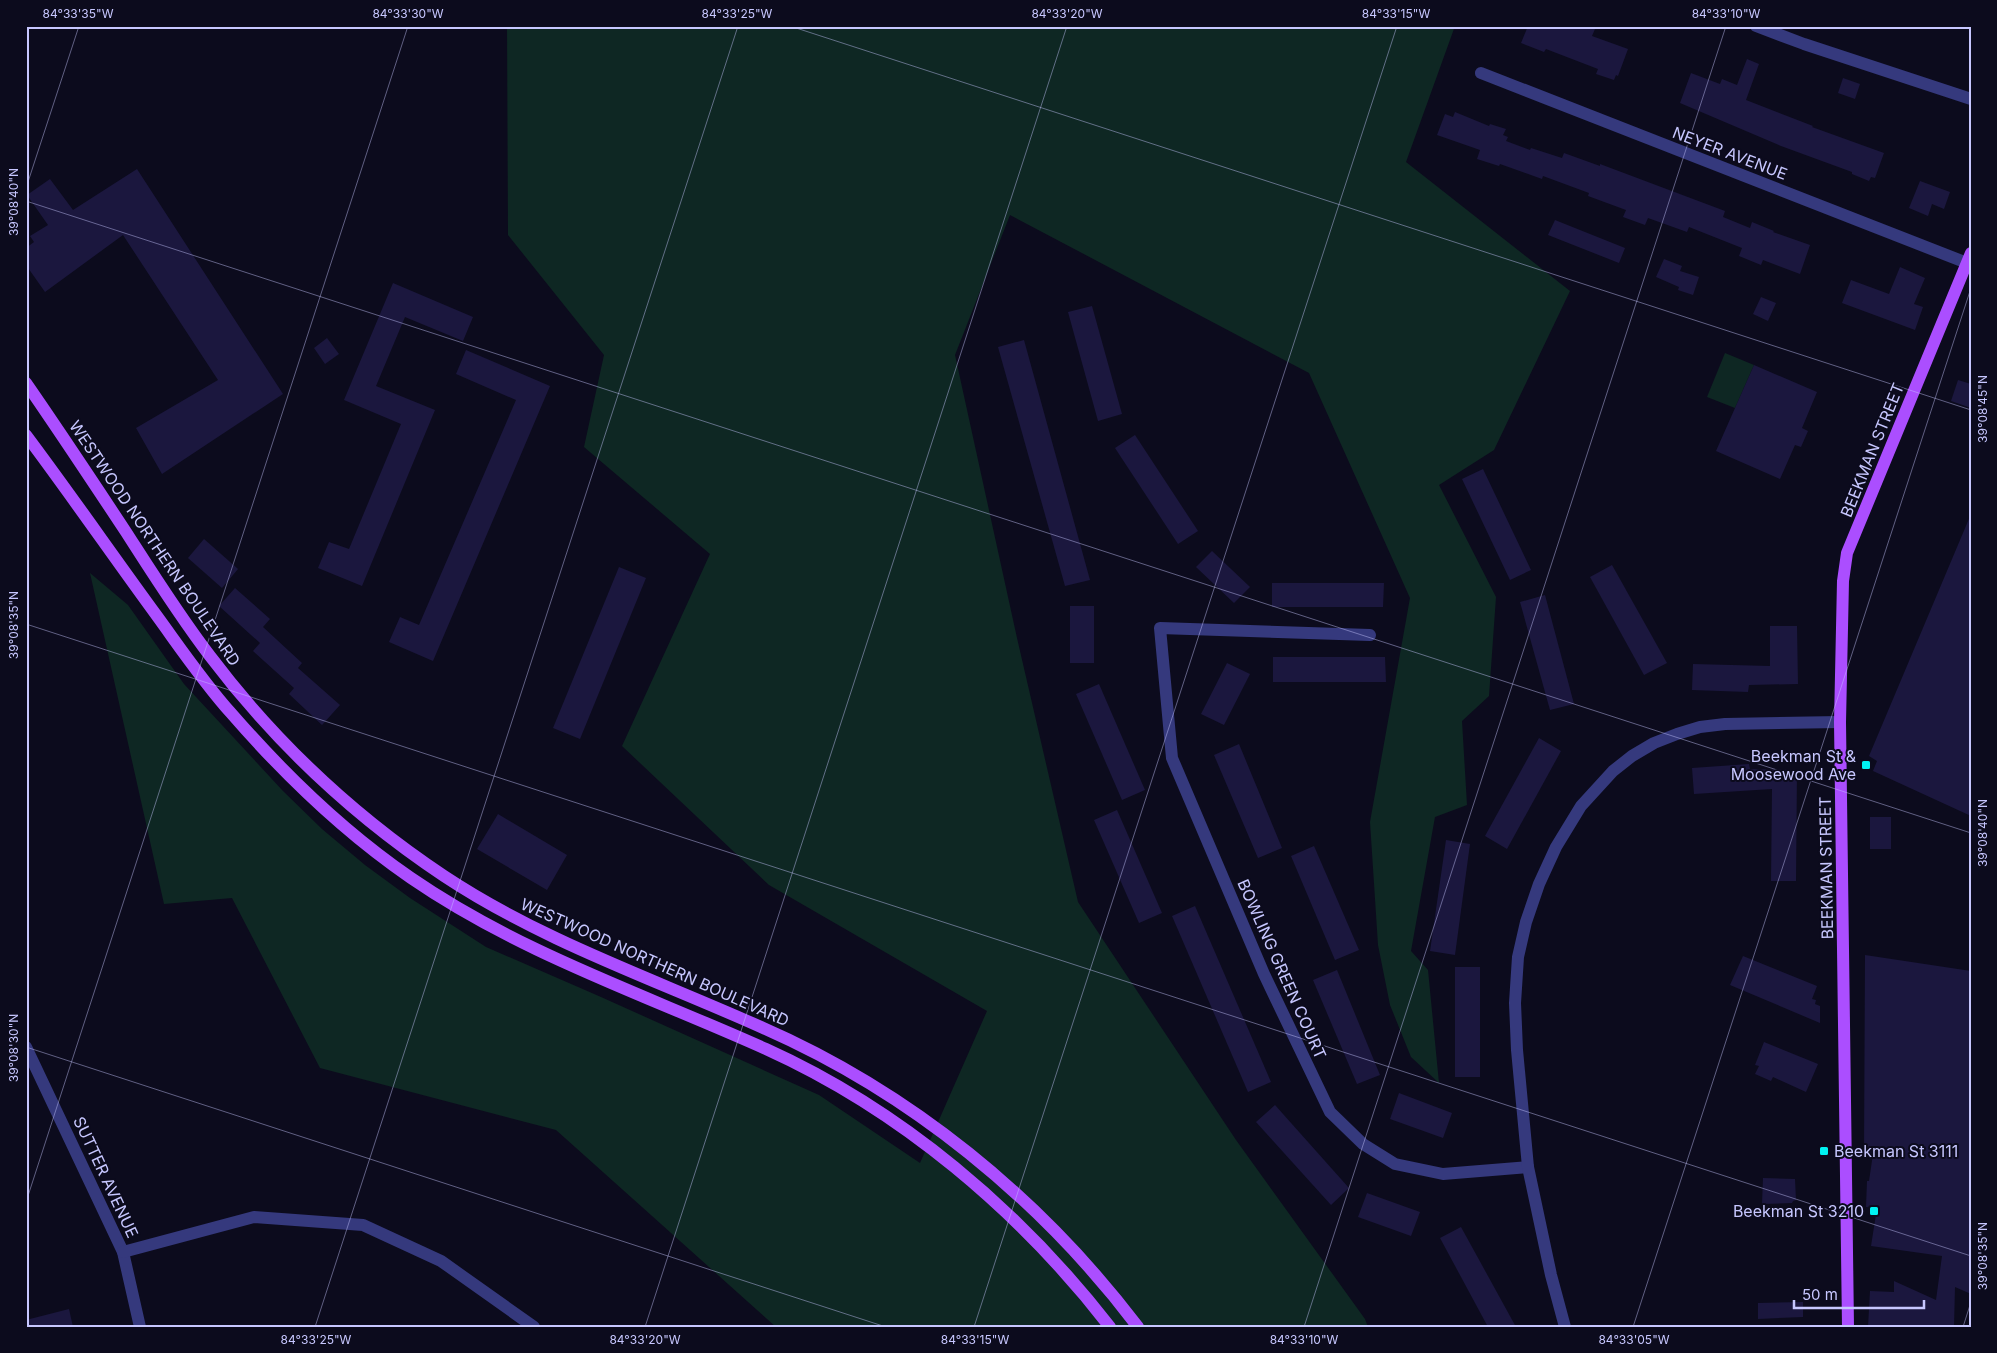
<svg xmlns="http://www.w3.org/2000/svg" width="1997" height="1353" font-family="Inter,sans-serif">
  <style>
    .green { fill: #0e2723 }
    .building { fill: #1b173e }
    .lines { fill: none; stroke-linecap: round; stroke-linejoin: round }
    .minor { stroke: #35397d; stroke-width: 12 }
    .major { stroke: #ab4eff; stroke-width: 12 }
    .ticks { fill: none; stroke: #c7c7ff; stroke-width: 1; stroke-opacity: 0.45 }
    .poi-dot { fill: #00f2f2; stroke: #0c0b1d; stroke-width: 2 }
    .labels { text-anchor: middle; stroke-width: 4; stroke-linejoin: round; paint-order: stroke }
    .street-label { font-size: 16px; fill: #c7c7ff; stroke: #0c0b1d }
    .poi-label { font-size: 16px; fill: #c7c7ff; stroke: #0c0b1d; text-anchor: end }
    .neatline { fill: none; stroke: #c7c7ff; stroke-width: 2 }
    .ticks-label { font-size: 12px; text-anchor: middle; fill: #c7c7ff }
  </style>
  <rect width="100%" height="100%" fill="#0c0b1d"/>
  <g class="green">
    <path d="M507 26H1455L1406 162 1570 291 1494 450 1439 485 1496 597 1489 696 1462 721 1467 805 1435 817 1411 951 1428 970 1439 1083 1411 1057 1390 1005 1378 945 1370 822 1410 598 1309 373 1010 215 955 355 1017 638 1078 902 1236 1140 1365 1319 1368 1327H776L556 1130 320 1068 232 898 164 904 90 573 128 605 184 684 283 791 322 829 365 865 410 898 486 947 601 997 819 1095 920 1163 987 1011 769 885 622 746 710 554 584 447 604 355 508 235Z"/>
    <path d="M1725 353 1754 365 1735 408 1707 397Z"/>
  </g>
  <g class="building">
    <path d="M1528 26H1586L1595 29 1592 36 1628 49 1618 76 1616 75 1614 80 1596 74 1598 69 1546 49 1544 52 1521 43Z"/>
    <path d="M1747 59 1759 64 1746 100 1813 126 1812 127 1884 153 1875 178 1871 177 1869 181 1852 174V172L1781 146 1680 103 1691 73 1720 84 1722 79 1737 85Z"/>
    <path d="M1843 78 1860 84 1855 99 1838 93Z"/>
    <path d="M1455 112 1489 126 1490 124 1506 129 1503 135 1508 137 1506 141 1530 150 1531 148 1562 158 1564 153 1600 166V164L1725 211 1723 217 1750 228 1752 222 1774 231 1773 232 1810 245 1800 274 1763 260 1761 265 1739 256 1742 248 1689 227 1687 232 1648 218 1645 225 1623 217 1626 210 1588 196 1589 193 1543 176 1542 179 1500 164 1499 166 1477 159 1480 150 1437 135 1445 114 1453 117Z"/>
    <path d="M137 169 283 394 162 474 136 428 218 380 123 235 45 292 26 265V248L34 242 30 236 48 225 27 195 50 179 73 210Z"/>
    <path d="M1920 181 1950 192 1944 209 1932 204 1928 216 1909 208Z"/>
    <path d="M1555 220 1625 248 1619 263 1548 235Z"/>
    <path d="M1664 259 1682 266 1680 271 1699 277 1693 295 1678 290 1679 287 1656 277Z"/>
    <path d="M1900 267 1925 278 1914 304 1923 307 1915 330 1842 303 1851 280 1889 294Z"/>
    <path d="M393 283 473 317 463 341 405 317 376 386 435 410 362 586 318 568 329 542 349 549 401 424 344 400Z"/>
    <path d="M1761 297 1776 303 1768 321 1753 314Z"/>
    <path d="M1092 306 1122 414 1098 421 1068 312Z"/>
    <path d="M327 338 339 354 325 364 314 348Z"/>
    <path d="M1024 340 1090 580 1065 586 998 347Z"/>
    <path d="M466 350 550 386 433 661 389 642 400 617 419 625 516 400 456 374Z"/>
    <path d="M1754 365 1817 392 1802 428 1808 431 1801 447 1795 445 1780 479 1716 451Z"/>
    <path d="M1958 380 1971 384V408L1951 401Z"/>
    <path d="M1135 435 1198 531 1178 544 1115 448Z"/>
    <path d="M1483 469 1531 570 1510 580 1462 479Z"/>
    <path d="M1971 514V816L1873 771 1877 761 1869 756Z"/>
    <path d="M204 539 238 569 222 588 188 558Z"/>
    <path d="M1212 551 1250 587 1234 603 1196 567Z"/>
    <path d="M1612 565 1667 663 1644 675 1590 577Z"/>
    <path d="M619 567 646 578 580 739 553 728Z"/>
    <path d="M1272 583H1384L1383 607H1272Z"/>
    <path d="M235 588 270 619 263 627 302 663 298 668 340 705 322 725 289 694 294 688 253 651 260 643 219 606Z"/>
    <path d="M1545 595 1574 704 1550 710 1520 602Z"/>
    <rect x="1070" y="606" width="24" height="57"/>
    <path d="M1770 626H1797L1798 684 1749 685 1748 692 1692 690 1693 664 1770 666Z"/>
    <path d="M1273 657H1385L1386 682H1273Z"/>
    <path d="M1227 663 1250 674 1224 725 1201 714Z"/>
    <path d="M1099 684 1145 790 1122 800 1076 694Z"/>
    <path d="M1539 738 1561 751 1507 849 1485 836Z"/>
    <path d="M1239 744 1282 848 1258 858 1214 755Z"/>
    <path d="M1749 764 1750 769 1797 770 1796 881H1771L1772 789 1694 794 1692 768Z"/>
    <path d="M1117 810 1162 913 1139 923 1094 820Z"/>
    <path d="M498 814 567 855 547 890 477 849Z"/>
    <rect x="1870" y="817" width="21" height="32"/>
    <path d="M1446 840 1470 844 1455 955 1430 951Z"/>
    <path d="M1314 846 1359 950 1335 960 1291 856Z"/>
    <path d="M1195 906 1271 1082 1248 1092 1172 916Z"/>
    <path d="M1865 955 1971 971V1294L1955 1287 1954 1327H1868L1870 1291 1894 1292V1281L1936 1300 1942 1256 1871 1246 1877 1208 1866 1207 1867 1181H1869L1873 1154 1864 1152Z"/>
    <path d="M1743 956 1817 986 1812 999 1816 1000 1815 1004 1820 1006V1023L1730 985Z"/>
    <rect x="1455" y="967" width="25" height="110"/>
    <path d="M1337 970 1380 1075 1357 1084 1313 980Z"/>
    <path d="M1764 1042 1818 1064 1806 1092 1773 1077 1771 1081 1755 1074 1759 1066 1755 1065Z"/>
    <path d="M1399 1093 1452 1113 1443 1138 1390 1119Z"/>
    <path d="M1275 1105 1349 1188 1331 1205 1256 1122Z"/>
    <path d="M1763 1178 1795 1179 1796 1200 1793 1201 1792 1203 1762 1204Z"/>
    <path d="M1367 1193 1420 1212 1411 1236 1358 1217Z"/>
    <path d="M1461 1227 1516 1327H1488L1440 1238Z"/>
    <path d="M1803 1302V1317L1758 1319V1303Z"/>
    <path d="M69 1309 73 1327H26V1320Z"/>
  </g>
  <g class="lines">
    <g class="minor">
      <path d="M1756 26 1804 44 1971 99"/>
      <path d="M1481 73 1967 263"/>
      <path d="M1370 635 1160 628 1172 758 1264 974 1330 1112 1363 1144 1395 1164 1443 1174 1528 1167"/>
      <path d="M26 1047 123 1252 140 1327"/>
      <path d="M123 1252 254 1217 363 1225 441 1261 534 1327"/>
      <path d="M1565 1327 1551 1275 1528 1167 1517 1050 1515 1003 1518 957 1526 922 1539 884 1556 847 1581 806 1613 771 1632 756 1654 743 1677 734 1700 727 1725 724 1840 722"/>
    </g>
    <g class="major">
      <path d="M26 383C60 432 93 482 126 532 153 574 180 617 210 656 275 742 354 816 444 876 542 941 654 979 761 1027 910 1092 1040 1198 1138 1327"/>
      <path d="M26 435C71 495 113 556 157 616 181 649 204 683 231 713 284 774 344 832 411 878 520 953 646 995 766 1049 901 1110 1020 1211 1110 1327"/>
      <path d="M1848 1327 1840 722 1843 581 1847 553 1971 253"/>
    </g>
  </g>
  <path class="ticks" d="M790 26 1971 410M26 188 79 26M26 201 1971 833M26 624 1971 1256M26 1047 886 1327M26 1202 408 26M315 1327 738 26M645 1327 1067 26M974 1327 1397 26M1304 1327 1726 26M1633 1327 1971 288M1963 1327 1971 1302"/>
  <g class="poi-dot">
    <rect x="1861" y="760" width="10" height="10" rx="2.5"/>
    <rect x="1819" y="1146" width="10" height="10" rx="2.5"/>
    <rect x="1869" y="1206" width="10" height="10" rx="2.5"/>
  </g>
  <g class="labels">
    <g class="street-label">
      <text transform="translate(1730 153) rotate(21)" y="6">NEYER AVENUE</text>
      <text transform="translate(1872 450) rotate(-68)" y="6">BEEKMAN STREET</text>
      <text transform="translate(155 543) rotate(56)" y="6">WESTWOOD NORTHERN BOULEVARD</text>
      <text transform="translate(1826 868) rotate(-91)" y="6">BEEKMAN STREET</text>
      <text transform="translate(655 962) rotate(24)" y="6">WESTWOOD NORTHERN BOULEVARD</text>
      <text transform="translate(1282 969) rotate(66)" y="6">BOWLING GREEN COURT</text>
      <text transform="translate(106 1177) rotate(65)" y="6">SUTTER AVENUE</text>
    </g>
    <g class="poi-label">
      <text x="1856" y="762">Beekman St &amp;<tspan x="1856" dy="18">Moosewood Ave</tspan></text>
      <text x="1834" y="1157" text-anchor="start">Beekman St 3111</text>
      <text x="1864" y="1217">Beekman St 3210</text>
    </g>
  </g>
  <rect width="1997" height="1353" fill="none" stroke="#0c0b1d" stroke-width="55"/>
  <path d="M1794 1300v8h130v-8" fill="none" stroke="#c7c7ff" stroke-width="2.5"/>
  <text x="1802" y="1300" font-size="15" fill="#c7c7ff" stroke="#0c0b1d" stroke-width="4" paint-order="stroke">50 m</text>
  <rect x="28" y="28" width="1942" height="1298" class="neatline"/>
  <g class="ticks-label">
    <text x="78" y="18">84°33'35"W</text>
    <text x="408" y="18">84°33'30"W</text>
    <text x="737" y="18">84°33'25"W</text>
    <text x="1067" y="18">84°33'20"W</text>
    <text x="1396" y="18">84°33'15"W</text>
    <text x="1726" y="18">84°33'10"W</text>
    <text transform="translate(14 202) rotate(-90)" y="4">39°08'40"N</text>
    <text transform="translate(1983 409) rotate(-90)" y="4">39°08'45"N</text>
    <text transform="translate(14 625) rotate(-90)" y="4">39°08'35"N</text>
    <text transform="translate(1983 833) rotate(-90)" y="4">39°08'40"N</text>
    <text transform="translate(14 1048) rotate(-90)" y="4">39°08'30"N</text>
    <text transform="translate(1983 1256) rotate(-90)" y="4">39°08'35"N</text>
    <text x="316" y="1344">84°33'25"W</text>
    <text x="645" y="1344">84°33'20"W</text>
    <text x="975" y="1344">84°33'15"W</text>
    <text x="1304" y="1344">84°33'10"W</text>
    <text x="1634" y="1344">84°33'05"W</text>
  </g>
</svg>
